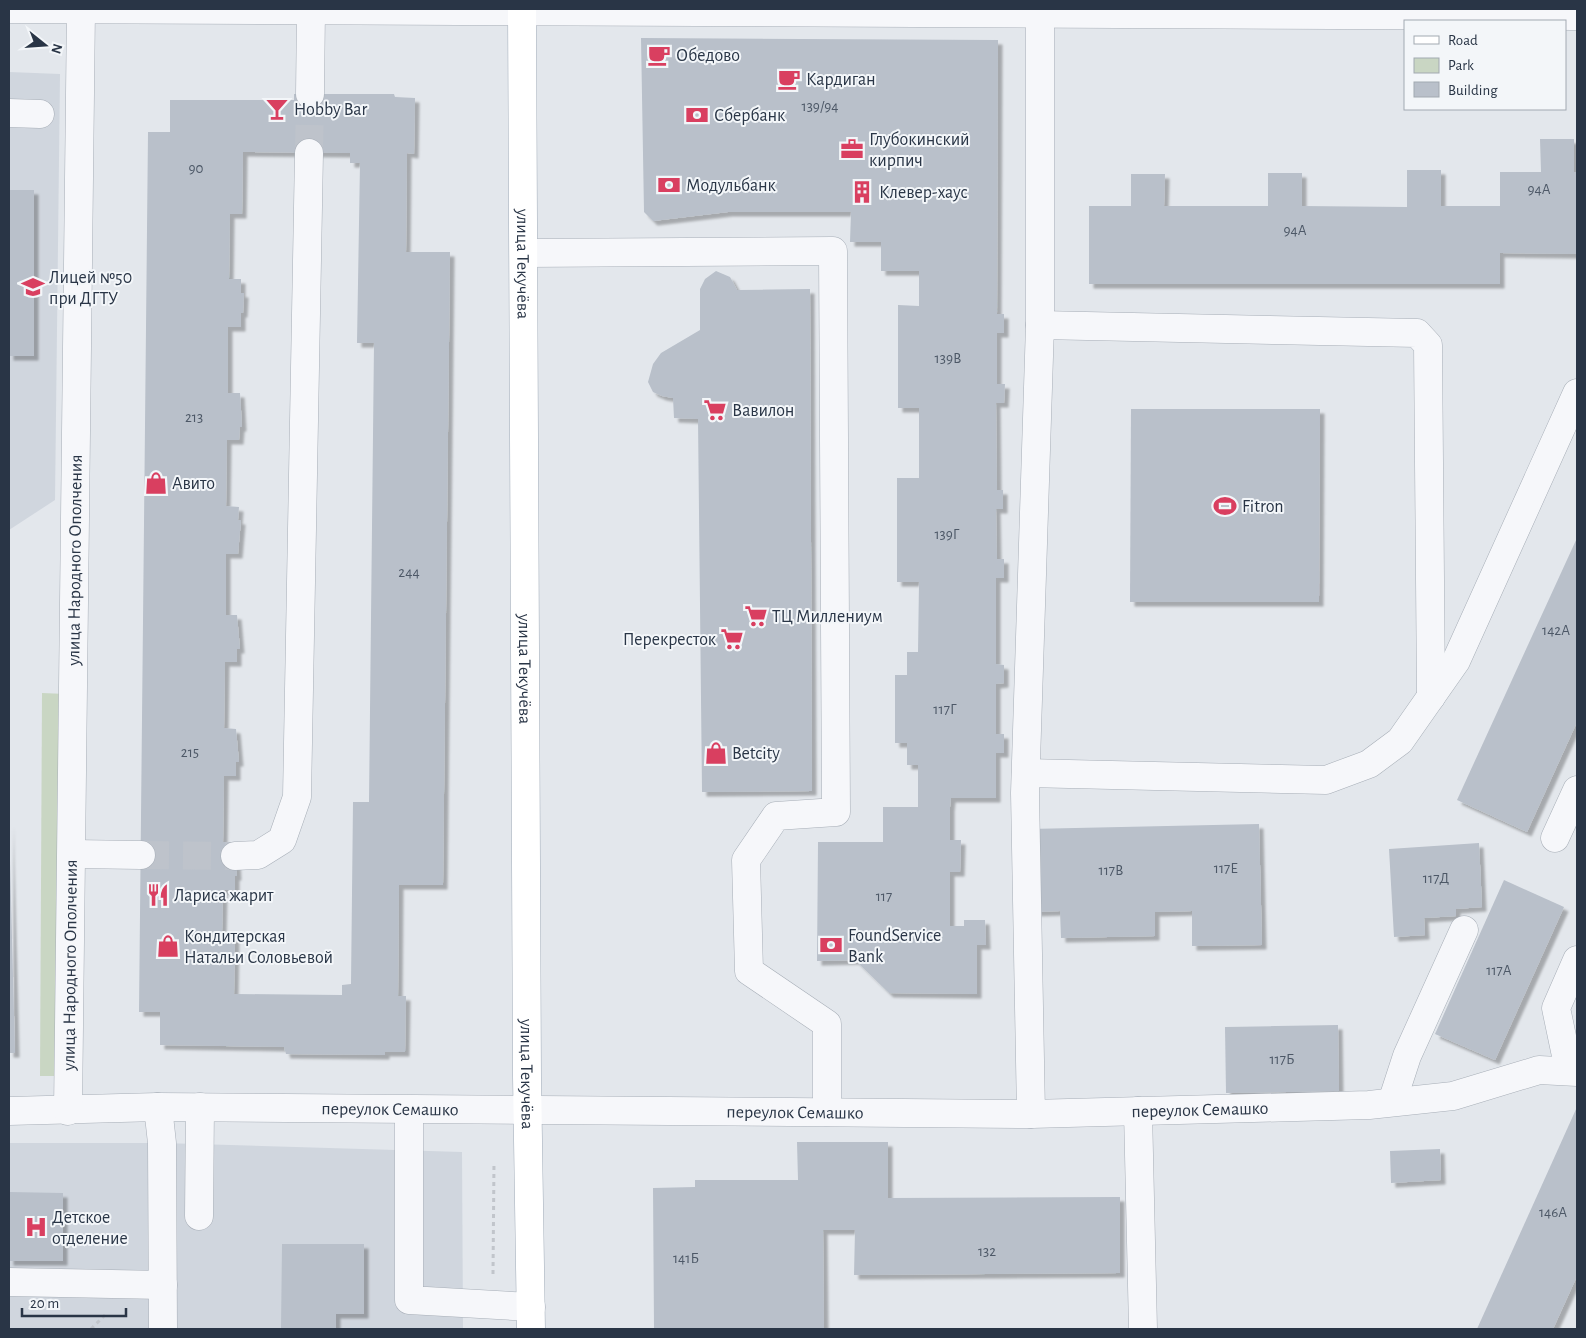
<svg xmlns="http://www.w3.org/2000/svg" width="1586" height="1338" font-family="'Alegreya Sans',sans-serif">
  <style>
    .built { fill: #d0d6de }
    .green { fill: #c9d6c3 }
    .building { fill: #b9c0ca; fill-rule: evenodd; filter: url(#shadow) }
    .lines { fill: none; stroke-linecap: round; stroke-linejoin: round }
    .minor-tunnel { stroke: #bec3cb; stroke-width: 28; stroke-dasharray: 28 14; stroke-linecap: butt }
    .minor-casing { stroke: #a7aeb7; stroke-width: 29 }
    .major-casing { stroke: #a1acb9; stroke-width: 29 }
    .path { stroke: #c1c5cb; stroke-width: 3; stroke-dasharray: 4 4; stroke-linecap: butt }
    .minor { stroke: #f6f7fa; stroke-width: 28 }
    .major { stroke: #fff; stroke-width: 28 }
    .labels { text-anchor: middle; stroke-width: 4; stroke-linejoin: round; paint-order: stroke }
    .number-label { font-size: 15px; fill: #4d5867 }
    .poi-label { font-size: 18px; fill: #293546; stroke: #f3f6f9; text-anchor: start }
    .street-label { font-size: 18px; fill: #293546; stroke: #f3f6f9 }
  </style>
  <defs>
    <filter id="shadow"><feDropShadow dx="4.5" dy="4.5" stdDeviation="1" flood-color="#0004"/></filter>
  </defs>
  <rect width="100%" height="100%" fill="#e3e7ec"/>
  <g class="built">
    <path d="M9 72 60 74 55 500 9 530Z"/>
    <path d="M9 1143H162L462 1152 463 1329H9Z"/>
  </g>
  <path class="green" d="M42 693 66 694 64 1076H40Z"/>
  <g class="building">
    <path d="M641 38 998 40 997 314H1004V333H997V384H1005L1004 403H996L997 490H1003V509H996L997 559H1004V578H996V664L1004 665V683L996 684V734H1004V753H996V798H951L950 807V840H961L960 872H950V926H964V920H985L986 945H977V994L889 993 855 960 817 961 818 842H883V807H918V765H907V743H895V675H907V652H918L919 582H897V478H919V408H898V305L919 306V271H881V242H850L851 212H728L653 221 644 212Z"/>
    <path d="M294 94H394L395 97 415 98 414 154 407 153 406 252H450L443 885H399L398 996H406L405 1052H385V1055L286 1054 284 1047 160 1045V1012H139L148 132H170V100H294ZM243 152 350 153V163H360L357 343H374L369 802H353L351 984 342 985V995L234 994 235 932H222L223 890H235V876H237L235 842H223L224 776H236V762H239L236 729 224 728 225 662H237V649H240L237 615H226V554H238L241 520H238L239 507 226 506 227 440H239L240 427H242L240 393H228V327H241V313H243L244 293H241V279H229L230 214H242Z"/>
    <path d="M1540 139H1574V172H1577V254L1500 253V284H1089V206H1131V174H1165L1164 206H1268V173H1302V206L1407 207V170H1441V206H1500V172H1541Z"/>
    <rect x="9" y="190" width="25" height="166"/>
    <path d="M716 271 730 277 737 290 810 289 812 791 702 792 698 419 674 418 673 398 662 396 653 392 648 382 653 364 661 353 700 330V289L705 279Z"/>
    <path d="M1131 409H1320L1319 602H1130Z"/>
    <path d="M1577 538V722L1527 832 1457 800Z"/>
    <path d="M9 822 15 1053H9Z"/>
    <path d="M1259 824 1262 945 1192 946V911L1155 912V936L1061 938 1060 911 1031 912 1029 829Z"/>
    <path d="M1479 843 1482 907 1456 909V916L1424 918 1425 935 1394 937 1389 849Z"/>
    <path d="M1504 880 1564 907 1495 1060 1435 1034Z"/>
    <path d="M1338 1025 1339 1091 1226 1093 1225 1027Z"/>
    <path d="M1577 1107V1276L1553 1329H1477Z"/>
    <path d="M797 1142H888V1198L1120 1197V1273L854 1275 855 1230H823L824 1329H654L653 1188 695 1187V1180H798Z"/>
    <path d="M1440 1149 1441 1180 1391 1183 1390 1151Z"/>
    <path d="M9 1192 63 1193V1261H9Z"/>
    <path d="M282 1244H364V1314H336V1329H281Z"/>
  </g>
  <g class="lines">
    <g class="minor-tunnel">
      <path d="M309 153 310 94"/>
      <path d="M141 855 235 856"/>
    </g>
    <defs>
      <g id="minor">
        <path d="M9 9 1577 16"/>
        <path d="M310 94 311 10"/>
        <path d="M9 113 40 114"/>
        <path d="M524 253 833 251 836 812 776 816 746 860 749 971 827 1024V1112"/>
        <path d="M1040 325 1417 333 1428 345 1431 697"/>
        <path d="M1026 773 1326 780 1369 764 1400 741 1456 661 1577 393"/>
        <path d="M1555 838 1577 790"/>
        <path d="M73 854 141 855"/>
        <path d="M235 856 258 855 282 840 297 797 309 153"/>
        <path d="M1569 1070 1556 1008 1577 960"/>
        <path d="M1392 1102 1407 1056 1464 930"/>
        <path d="M158 1107 162 1143 163 1329"/>
        <path d="M409 1110V1300L531 1307"/>
        <path id="s1" d="M9 1111 158 1107 1031 1114 1369 1105 1453 1096 1539 1070 1577 1072"/>
        <path id="s2" d="M68 1111 81 9"/>
        <path d="M1138 1111 1143 1329"/>
        <path d="M1031 1114 1025 793 1040 325V13"/>
        <path d="M199 1216 200 1107"/>
        <path d="M9 1282 163 1285"/>
      </g>
      <g id="major">
        <path id="s3" d="M522 9 527 1077 531 1329"/>
      </g>
    </defs>
    <use href="#minor" class="minor-casing"/>
    <use href="#major" class="major-casing"/>
    <g class="path">
      <path d="M493 1274 494 1162"/>
      <path d="M91 1329 105 1315"/>
    </g>
    <use href="#minor" class="minor"/>
    <use href="#major" class="major"/>
  </g>
  <defs>
    <symbol id="cafe-bare" viewBox="-9 -9 18 18"><path d="M-5.5-4.5H6V0H3Q3 3.5 0 3.5H-2.5Q-5.5 3.5-5.5 0ZM3-3.2v2h1.7v-2ZM-6 4.5H4V6H-6Z" fill="#d93f60" stroke="#f3f6f9" stroke-width="2.5" paint-order="stroke"/></symbol>
    <symbol id="bar-bare" viewBox="-9 -9 18 18"><path d="M-6-5H6L.8 .8V4.5H3.5V6h-7V4.5H-.8V.8Z" fill="#d93f60" stroke="#f3f6f9" stroke-width="2.5" paint-order="stroke"/></symbol>
    <symbol id="bank-bare" viewBox="-9 -9 18 18"><path d="M-6-4H6V4H-6ZM0-2.3a2.3 2.3 0 1 0 0 4.6a2.3 2.3 0 1 0 0-4.6Z" fill="#d93f60" stroke="#f3f6f9" stroke-width="2.5" paint-order="stroke"/></symbol>
    <symbol id="office-bare" viewBox="-9 -9 18 18"><path d="M-6-3h4V-5.5h4V-3h4V5H-6ZM-1-4.5V-3h2v-1.5ZM-6 0V1H6V0Z" fill="#d93f60" stroke="#f3f6f9" stroke-width="2.5" paint-order="stroke"/></symbol>
    <symbol id="building-bare" viewBox="-9 -9 18 18"><path d="M-4-6H4V6H1V3H-1V6H-4ZM-2.5-4.3h1.7v1.8h-1.7ZM.8-4.3h1.7v1.8H.8ZM-2.5-1h1.7V.8h-1.7ZM.8-1h1.7V.8H.8Z" fill="#d93f60" stroke="#f3f6f9" stroke-width="2.5" paint-order="stroke"/></symbol>
    <symbol id="school-bare" viewBox="-9 -9 18 18"><path d="M0-5L7-2L0 1L-7-2ZM-4 1L0 2.5L4 1V4Q0 6-4 4Z" fill="#d93f60" stroke="#f3f6f9" stroke-width="2.5" paint-order="stroke"/></symbol>
    <symbol id="supermarket-bare" viewBox="-9 -9 18 18"><path d="M-6-5.5h2.5l.6 2H6L4.5 2H-2.5L-4.4-4H-6ZM-1.5 3.2a1.3 1.3 0 1 0 .1 0ZM3 3.2a1.3 1.3 0 1 0 .1 0Z" fill="#d93f60" stroke="#f3f6f9" stroke-width="2.5" paint-order="stroke"/></symbol>
    <symbol id="shop-bare" viewBox="-9 -9 18 18"><path d="M-5-2.5h2.3a2.7 3.5 0 0 1 5.4 0H5L5.5 6h-11ZM-1.5-2.5h3a1.5 2.3 0 0 0-3 0Z" fill="#d93f60" stroke="#f3f6f9" stroke-width="2.5" paint-order="stroke"/></symbol>
    <symbol id="stadium-bare" viewBox="-9 -9 18 18"><path d="M0-5a6.5 5 0 1 0 0 10a6.5 5 0 1 0 0-10ZM-3.5-1.8h7v3.6h-7Z" fill="#d93f60" stroke="#f3f6f9" stroke-width="2.5" paint-order="stroke"/></symbol>
    <symbol id="restaurant-bare" viewBox="-9 -9 18 18"><path d="M-5-6h1v4h1v-4h1v4h1v-4h1v5L-1.5 .5V6h-2V.5L-5-1ZM5-6V6H3V1.5H1.5Q1.5-4 5-6Z" fill="#d93f60" stroke="#f3f6f9" stroke-width="2.5" paint-order="stroke"/></symbol>
    <symbol id="hospital-bare" viewBox="-9 -9 18 18"><path d="M-5-5h3v3.5h4V-5h3V5h-3V1.5h-4V5h-3Z" fill="#d93f60" stroke="#f3f6f9" stroke-width="2.5" paint-order="stroke"/></symbol>
  </defs>
  <g fill-rule="evenodd">
    <use href="#cafe-bare" x="643" y="39" width="32" height="32"/>
    <use href="#cafe-bare" x="773" y="63" width="32" height="32"/>
    <use href="#bar-bare" x="261" y="93" width="32" height="32"/>
    <use href="#bank-bare" x="681" y="99" width="32" height="32"/>
    <use href="#office-bare" x="836" y="133" width="32" height="32"/>
    <use href="#bank-bare" x="653" y="169" width="32" height="32"/>
    <use href="#building-bare" x="846" y="176" width="32" height="32"/>
    <use href="#school-bare" x="17" y="271" width="32" height="32"/>
    <use href="#supermarket-bare" x="699" y="394" width="32" height="32"/>
    <use href="#shop-bare" x="140" y="467" width="32" height="32"/>
    <use href="#stadium-bare" x="1209" y="490" width="32" height="32"/>
    <use href="#supermarket-bare" x="740" y="600" width="32" height="32"/>
    <use href="#supermarket-bare" x="716" y="623" width="32" height="32"/>
    <use href="#shop-bare" x="700" y="737" width="32" height="32"/>
    <use href="#restaurant-bare" x="142" y="879" width="32" height="32"/>
    <use href="#bank-bare" x="815" y="929" width="32" height="32"/>
    <use href="#shop-bare" x="152" y="930" width="32" height="32"/>
    <use href="#hospital-bare" x="20" y="1211" width="32" height="32"/>
  </g>
  <g class="labels">
    <g class="number-label">
      <text x="820" y="111">139/94</text>
      <text x="196" y="173">90</text>
      <text x="1539" y="194">94А</text>
      <text x="1295" y="235">94А</text>
      <text x="948" y="363">139В</text>
      <text x="194" y="422">213</text>
      <text x="947" y="539">139Г</text>
      <text x="409" y="577">244</text>
      <text x="1556" y="635">142А</text>
      <text x="945" y="714">117Г</text>
      <text x="190" y="757">215</text>
      <text x="1226" y="873">117Е</text>
      <text x="1111" y="875">117В</text>
      <text x="1436" y="883">117Д</text>
      <text x="884" y="901">117</text>
      <text x="1499" y="975">117А</text>
      <text x="1282" y="1064">117Б</text>
      <text x="1553" y="1217">146А</text>
      <text x="987" y="1256">132</text>
      <text x="686" y="1263">141Б</text>
    </g>
    <g class="poi-label">
      <text x="676" y="61">Обедово</text>
      <text x="806" y="85">Кардиган</text>
      <text x="294" y="115">Hobby Bar</text>
      <text x="714" y="121">Сбербанк</text>
      <text x="869" y="145">Глубокинский<tspan x="869" dy="21">кирпич</tspan></text>
      <text x="686" y="191">Модульбанк</text>
      <text x="879" y="198">Клевер-хаус</text>
      <text x="49" y="283">Лицей №50<tspan x="49" dy="21">при ДГТУ</tspan></text>
      <text x="732" y="416">Вавилон</text>
      <text x="172" y="489">Авито</text>
      <text x="1242" y="512">Fitron</text>
      <text x="772" y="622">ТЦ Миллениум</text>
      <text x="716" y="645" text-anchor="end">Перекресток</text>
      <text x="732" y="759">Betcity</text>
      <text x="174" y="901">Лариса жарит</text>
      <text x="848" y="941">FoundService<tspan x="848" dy="21">Bank</tspan></text>
      <text x="184" y="942">Кондитерская<tspan x="184" dy="21">Натальи Соловьевой</tspan></text>
      <text x="52" y="1223">Детское<tspan x="52" dy="21">отделение</tspan></text>
    </g>
    <g class="street-label">
      <text dy="6" stroke="none"><textPath href="#s3" startOffset="255">улица Текучёва</textPath></text>
      <text dy="6" stroke="none"><textPath href="#s2" startOffset="551">улица Народного Ополчения</textPath></text>
      <text dy="6" stroke="none"><textPath href="#s3" startOffset="660">улица Текучёва</textPath></text>
      <text dy="6" stroke="none"><textPath href="#s2" startOffset="146">улица Народного Ополчения</textPath></text>
      <text dy="6" stroke="none"><textPath href="#s3" startOffset="1065">улица Текучёва</textPath></text>
      <text dy="6" stroke="none"><textPath href="#s1" startOffset="1191">переулок Семашко</textPath></text>
      <text dy="6" stroke="none"><textPath href="#s1" startOffset="381">переулок Семашко</textPath></text>
      <text dy="6" stroke="none"><textPath href="#s1" startOffset="786">переулок Семашко</textPath></text>
    </g>
  </g>
  <rect width="1586" height="1338" fill="none" stroke="#293546" stroke-width="20"/>
  <rect x="1404" y="20" width="162" height="90" fill="#f3f6f9" stroke="#a2a9b1"/>
  <rect x="1414" y="36" width="25" height="8" fill="#ffffff" stroke="#a2a9b1"/>
  <text x="1448" y="45" font-size="15" fill="#293546">Road</text>
  <rect x="1414" y="58" width="25" height="15" fill="#c9d6c3" stroke="#a2a9b1"/>
  <text x="1448" y="70" font-size="15" fill="#293546">Park</text>
  <rect x="1414" y="82" width="25" height="15" fill="#b9c0ca" stroke="#a2a9b1"/>
  <text x="1448" y="95" font-size="15" fill="#293546">Building</text>
  <g transform="translate(45 45) rotate(107)" stroke="#f3f6f9" stroke-width="4" paint-order="stroke">
  <path d="M0-4L9 19L0 12L-9 19Z" fill="#293546"/>
  <text y="-8" font-size="14" font-weight="bold" text-anchor="middle" fill="#293546">N</text>
  </g>
  <path d="M22 1308v8h104v-8" fill="none" stroke="#293546" stroke-width="2.5"/>
  <text x="30" y="1308" font-size="15" fill="#293546" stroke="#f3f6f9" stroke-width="4" paint-order="stroke">20 m</text>
</svg>
